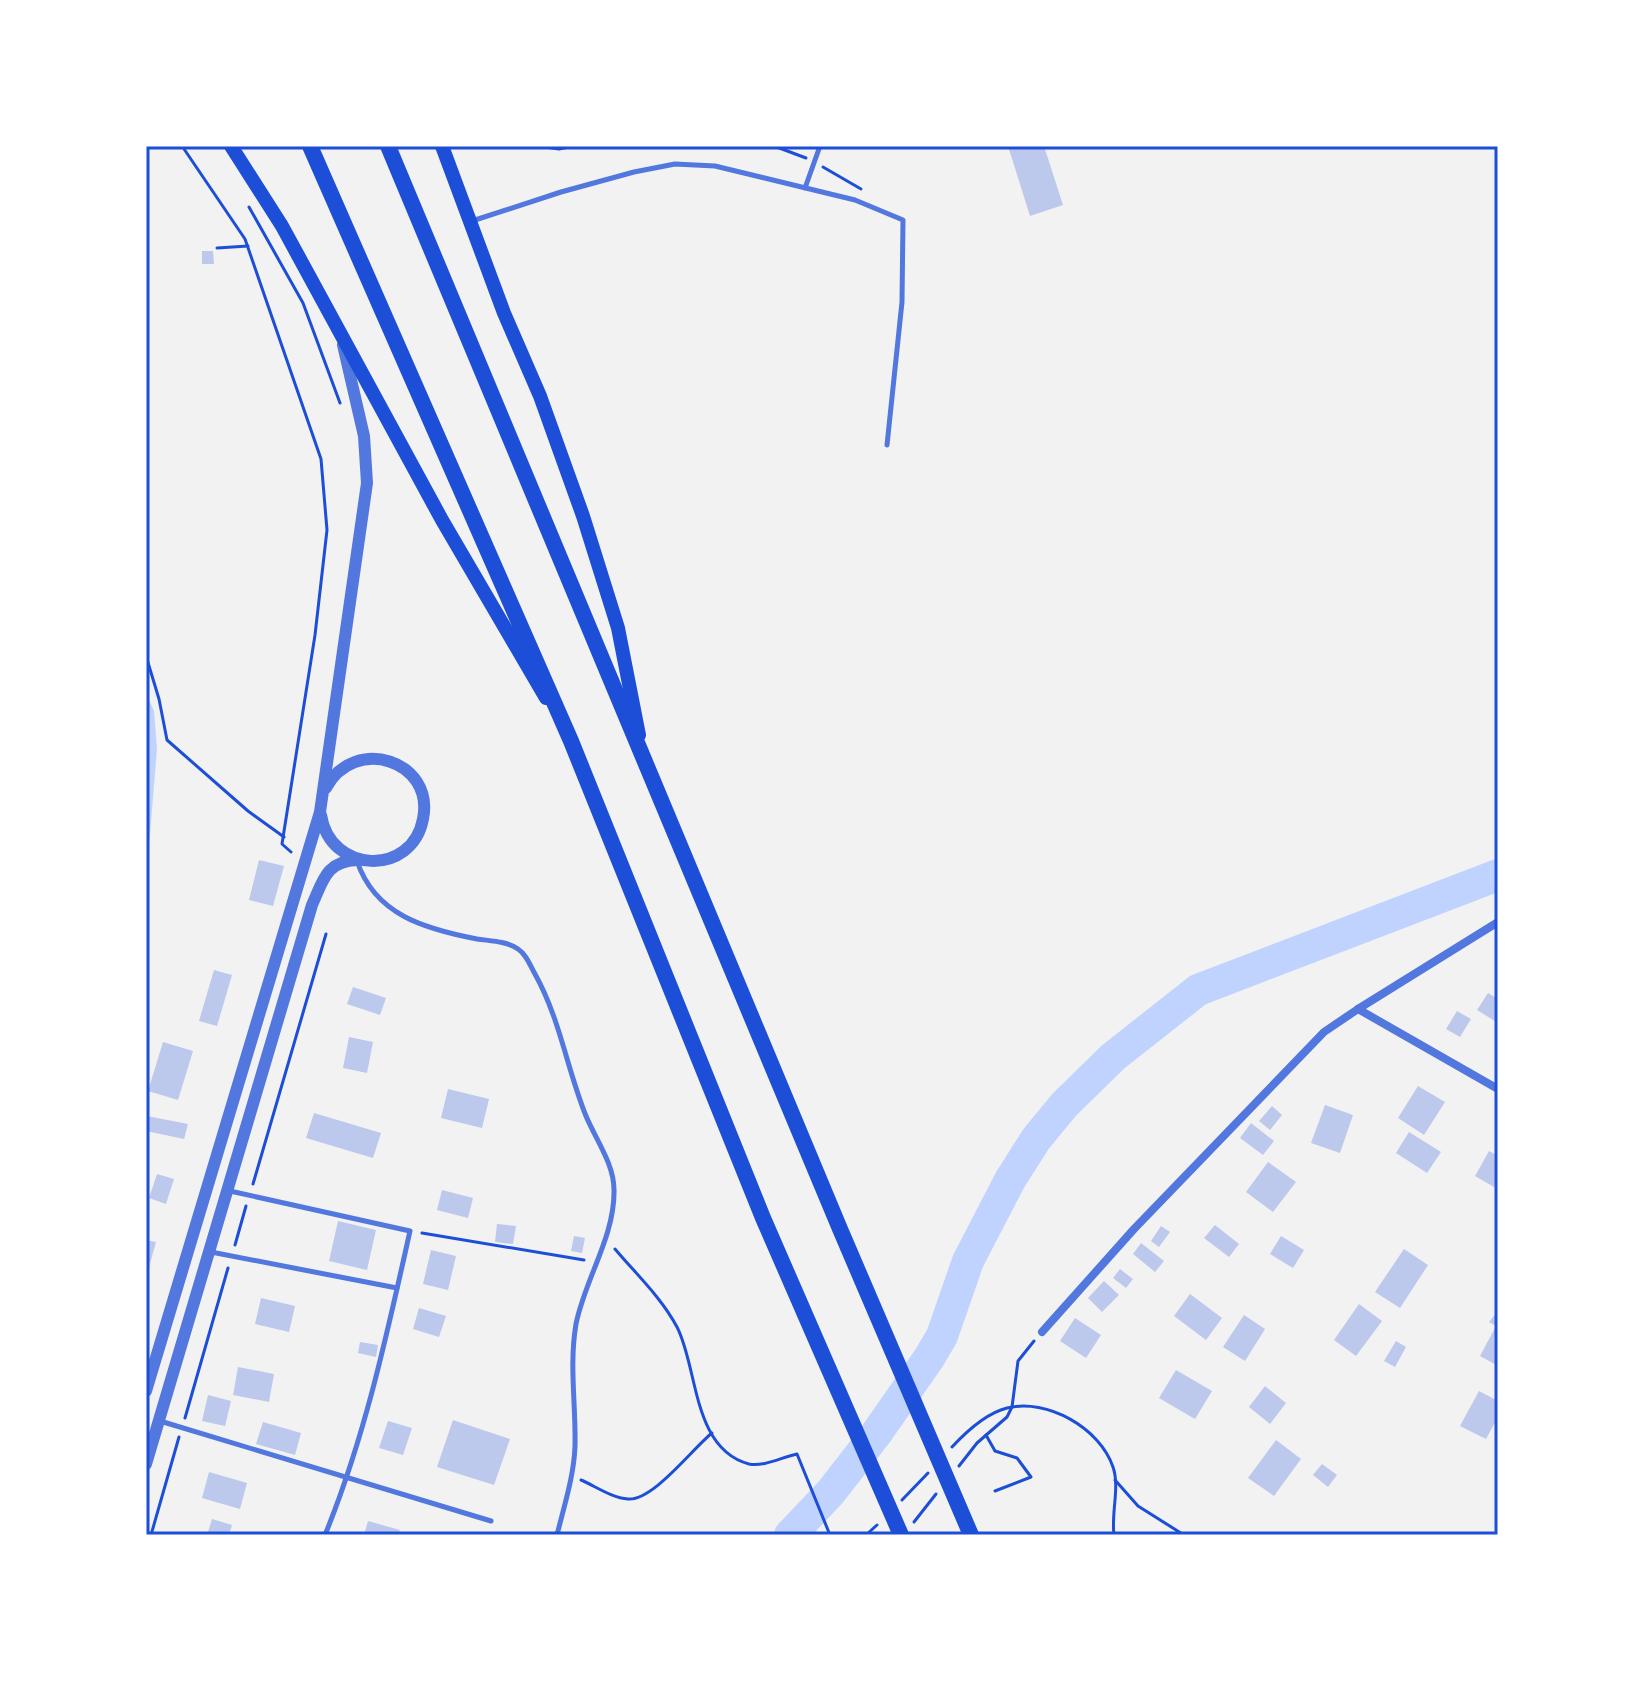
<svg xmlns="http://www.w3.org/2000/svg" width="1644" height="1681" font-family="Arial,sans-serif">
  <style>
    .water { fill: #bfd3fe }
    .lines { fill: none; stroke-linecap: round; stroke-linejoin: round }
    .river { stroke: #bfd3fe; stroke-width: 32 }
    .building { fill: #bdc9ec }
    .path { stroke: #1d4ed8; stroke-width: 3 }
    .service { stroke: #5277de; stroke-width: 5 }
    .minor { stroke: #5277de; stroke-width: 8 }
    .tertiary { stroke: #5277de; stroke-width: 12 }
    .secondary { stroke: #1d4ed8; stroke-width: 14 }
    .trunk { stroke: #1d4ed8; stroke-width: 16 }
    .neatline { fill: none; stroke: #1d4ed8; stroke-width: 3 }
  </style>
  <rect width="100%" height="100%" fill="#f2f2f2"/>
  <path class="water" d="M146 693 154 711 157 749 146 883Z"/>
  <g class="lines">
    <path class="river" d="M790 1535 830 1493 876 1434 929 1358 942 1336 968 1261 1010 1180 1036 1139 1064 1105 1113 1057 1198 990 1498 875"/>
  </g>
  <g class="building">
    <path d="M1008 146H1044L1063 205 1030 216Z"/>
    <path d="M202 251H213L214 264H202Z"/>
    <path d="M259 860 284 866 273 906 249 900Z"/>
    <path d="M214 970 232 975 217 1026 199 1021Z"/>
    <path d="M353 987 386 998 380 1015 347 1004Z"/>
    <path d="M1488 993 1498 999V1023L1477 1010Z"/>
    <path d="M1457 1011 1471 1019 1460 1037 1446 1029Z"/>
    <path d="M349 1037 373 1042 367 1073 343 1068Z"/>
    <path d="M163 1042 193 1051 178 1100 148 1091Z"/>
    <path d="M1418 1086 1445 1102 1424 1135 1398 1118Z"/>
    <path d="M448 1089 489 1099 482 1128 441 1118Z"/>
    <path d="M1325 1105 1353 1115 1340 1153 1311 1143Z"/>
    <path d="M1272 1106 1282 1115 1270 1130 1259 1121Z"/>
    <path d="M314 1113 381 1133 373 1158 306 1138Z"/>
    <path d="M147 1116 188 1124 184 1139 146 1131Z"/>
    <path d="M1251 1123 1274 1141 1263 1155 1240 1138Z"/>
    <path d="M1409 1132 1441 1152 1427 1173 1396 1153Z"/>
    <path d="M1489 1151 1498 1156V1180L1494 1187 1475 1176Z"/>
    <path d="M1268 1162 1296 1182 1273 1212 1246 1192Z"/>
    <path d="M157 1174 174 1179 166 1204 149 1198Z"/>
    <path d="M442 1190 473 1198 468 1218 437 1210Z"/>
    <path d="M338 1221 376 1230 367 1270 329 1261Z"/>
    <path d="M497 1224 516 1226 513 1244 495 1242Z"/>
    <path d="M1215 1225 1239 1244 1229 1257 1204 1238Z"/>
    <path d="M1161 1226 1170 1232 1159 1247 1151 1241Z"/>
    <path d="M574 1236 585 1238 582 1253 571 1251Z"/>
    <path d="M1281 1236 1304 1250 1293 1268 1270 1254Z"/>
    <path d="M146 1240 156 1242 147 1274H146Z"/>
    <path d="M1141 1243 1164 1261 1155 1272 1133 1254Z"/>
    <path d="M1404 1249 1428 1265 1400 1308 1375 1292Z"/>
    <path d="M431 1250 456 1256 448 1290 423 1284Z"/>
    <path d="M1120 1269 1133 1279 1126 1288 1113 1278Z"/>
    <path d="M1104 1281 1119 1295 1102 1312 1088 1298Z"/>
    <path d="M1190 1294 1222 1318 1206 1340 1174 1316Z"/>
    <path d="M261 1298 295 1306 289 1332 255 1324Z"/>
    <path d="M1359 1304 1382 1321 1356 1356 1334 1340Z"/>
    <path d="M419 1308 446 1316 439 1337 413 1329Z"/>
    <path d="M1498 1311V1366L1480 1356 1496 1326 1489 1322Z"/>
    <path d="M1244 1315 1265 1329 1245 1361 1223 1347Z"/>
    <path d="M1075 1318 1101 1335 1086 1358 1060 1341Z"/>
    <path d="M1396 1341 1406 1347 1395 1367 1384 1361Z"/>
    <path d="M360 1342 378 1345 376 1357 358 1353Z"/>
    <path d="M238 1367 274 1374 269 1402 233 1395Z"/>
    <path d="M1176 1370 1212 1391 1195 1419 1159 1398Z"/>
    <path d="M1265 1386 1286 1403 1270 1424 1249 1407Z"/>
    <path d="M1479 1391 1498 1401V1417L1486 1439 1460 1426Z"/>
    <path d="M208 1395 231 1401 225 1426 202 1421Z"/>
    <path d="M453 1420 510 1439 494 1485 437 1467Z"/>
    <path d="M388 1421 412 1428 403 1455 379 1448Z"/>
    <path d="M263 1422 301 1433 295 1455 256 1444Z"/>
    <path d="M1276 1440 1301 1459 1274 1496 1248 1478Z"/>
    <path d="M1322 1464 1337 1475 1328 1487 1313 1475Z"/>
    <path d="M209 1472 247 1483 240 1509 202 1498Z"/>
    <path d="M212 1519 232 1525 229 1535H207Z"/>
    <path d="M368 1521 400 1530 398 1535H364Z"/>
  </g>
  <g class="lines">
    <g class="path">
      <path d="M182 146 245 239 321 459 327 530 315 635 282 844 291 852"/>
      <path d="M538 146 559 149 574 146"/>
      <path d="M774 146 806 158"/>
      <path d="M823 167 861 189"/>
      <path d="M249 207 303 303 340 403"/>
      <path d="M217 248 248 246"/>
      <path d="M146 656 159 699 167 740 248 811 284 837"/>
      <path d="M253 1184 326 934"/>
      <path d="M422 1233 584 1260"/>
      <path d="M235 1245 246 1206"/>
      <path d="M615 1249C636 1274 661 1297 677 1327 698 1367 692 1449 749 1464 764 1467 782 1457 797 1454L830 1535"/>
      <path d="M185 1418 228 1268"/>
      <path d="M986 1435 995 1451 1017 1458 1031 1477 995 1491"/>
      <path d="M952 1447C965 1433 987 1413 1007 1408 1047 1398 1100 1428 1113 1467 1120 1487 1111 1513 1114 1535"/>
      <path d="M959 1466 977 1443 1007 1417 1012 1407 1018 1361 1034 1341"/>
      <path d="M581 1480C595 1486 612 1498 628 1499 653 1501 692 1449 712 1433"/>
      <path d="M1115 1480 1138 1506 1184 1535"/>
      <path d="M902 1500 928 1473"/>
      <path d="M914 1522 936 1494"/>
      <path d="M151 1535 179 1437"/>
      <path d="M866 1535 877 1525"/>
    </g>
    <g class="service">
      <path d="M805 188 820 146"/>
      <path d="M472 221 561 192 634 172 675 164 715 166 855 200 903 220 902 302 887 445"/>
      <path d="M357 861C375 915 425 929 477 939 490 941 507 941 518 949 526 954 530 965 535 974 560 1019 567 1069 586 1116 596 1140 614 1164 614 1190 615 1236 585 1279 576 1324 569 1364 576 1406 575 1446 574 1476 564 1506 557 1535"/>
      <path d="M230 1191 410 1231C387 1334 365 1437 325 1535"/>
      <path d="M211 1252 397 1288"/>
      <path d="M160 1421 491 1521"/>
    </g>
    <g class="minor">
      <path d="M1358 1009 1498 1089"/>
      <path d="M1042 1332 1134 1229 1324 1032 1358 1009 1498 922"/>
    </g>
    <g class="tertiary">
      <path d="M321 815C330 874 412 877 423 819 435 760 354 735 326 788"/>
      <path d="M146 1391 320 812 367 483 364 436 343 345"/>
      <path d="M146 1464 312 905C323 881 326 861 357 860"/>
    </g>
    <g class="secondary">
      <path d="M231 146 282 226 442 520 546 698"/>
      <path d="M442 146 504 313 540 396 583 516 618 628 639 735"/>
    </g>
    <g class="trunk">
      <path d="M310 146 571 741 763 1218 901 1535"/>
      <path d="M388 146 840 1229 971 1535"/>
    </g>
  </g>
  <rect width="1644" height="1681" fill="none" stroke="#ffffff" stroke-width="296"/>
  <rect x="148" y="148" width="1348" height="1385" class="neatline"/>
</svg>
